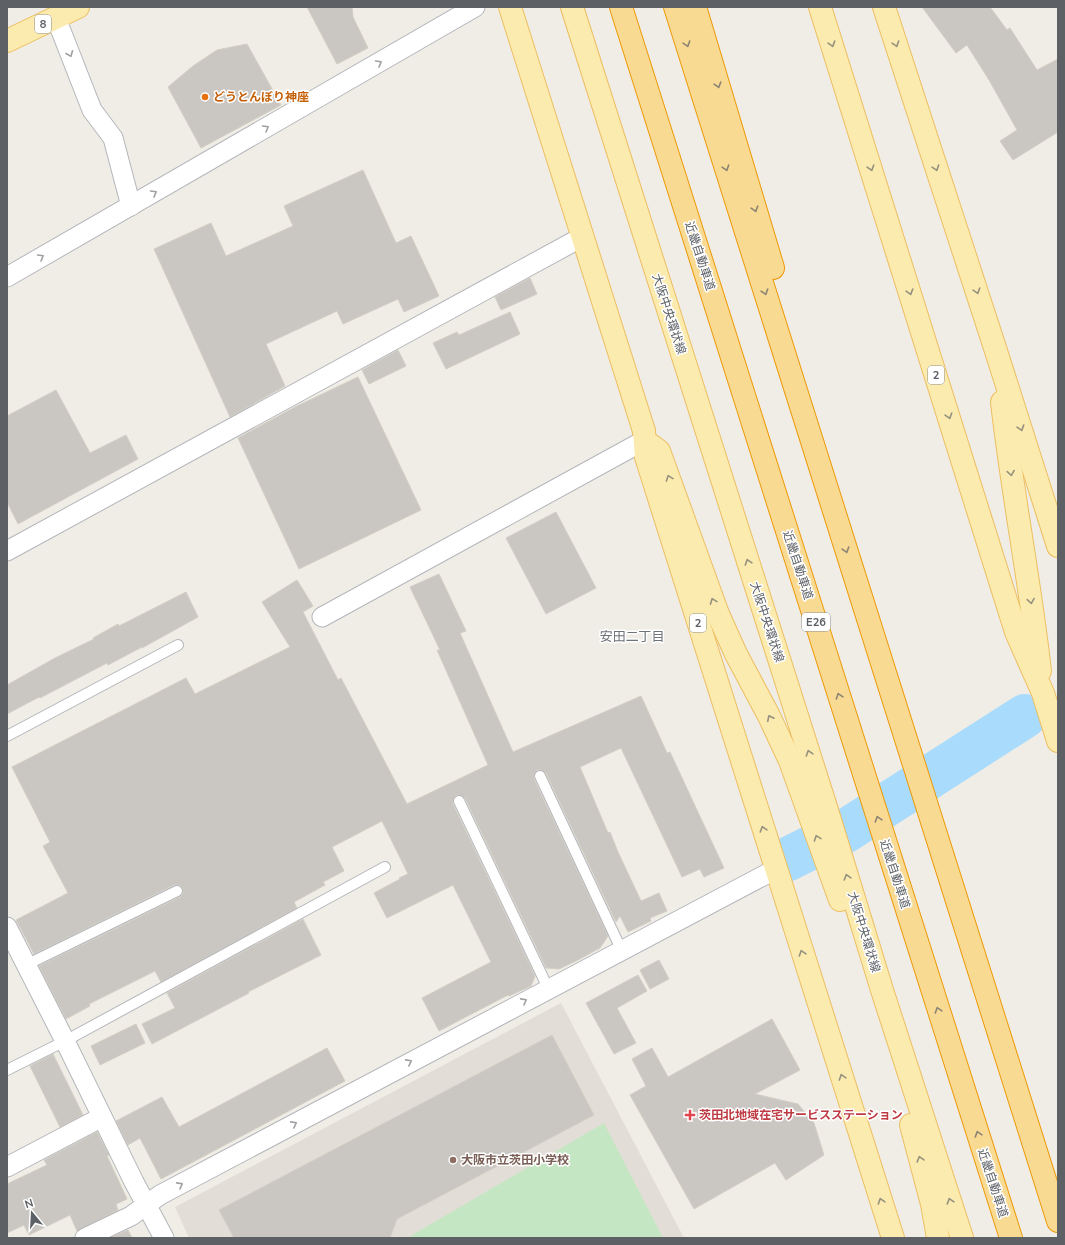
<svg xmlns="http://www.w3.org/2000/svg" width="1065" height="1245" font-family="'Nunito Sans','Noto Sans JP',sans-serif">
  <style>
    .education { fill: #e2ded7 }
    .green { fill: #c5e6c3 }
    .lines { fill: none; stroke-linecap: round; stroke-linejoin: round }
    .river { stroke: #a9dcfc; stroke-width: 44 }
    .building { fill: #cac7c3; stroke: #d4cec4 }
    .service-casing { stroke: #b3b6ba; stroke-width: 12 }
    .minor-casing { stroke: #b3b6ba; stroke-width: 21 }
    .primary-casing { stroke: #edbe61; stroke-width: 24 }
    .motorway-casing { stroke: #ed9908; stroke-width: 24 }
    .service { stroke: #fff; stroke-width: 10 }
    .minor { stroke: #fff; stroke-width: 19 }
    .primary { stroke: #fcebae; stroke-width: 22 }
    .motorway { stroke: #f9da93; stroke-width: 22 }
    .oneway { stroke: #8c8574 }
    .oneway2 { stroke: #95917f }
    .oneway3 { stroke: #9ea0a3 }
    .food-dot { fill: #e8710a; stroke: #fff; stroke-width: 1.5 }
    .health-dot { fill: #e0444e; stroke: #fff; stroke-width: 1.5 }
    .education-dot { fill: #8d6e63; stroke: #fff; stroke-width: 1.5 }
    .labels { text-anchor: middle; stroke-width: 3; stroke-linejoin: round; paint-order: stroke }
    .shield { fill: #fff; stroke: #8e9094; stroke-width: 1 }
    .shield-label { font-size: 11px; font-weight: bold; fill: #5d6166 }
    .food-label { font-size: 12px; font-weight: bold; fill: #c56008; stroke: #fff; text-anchor: start }
    .street-label { font-size: 12px; fill: #5d6166; stroke: #fff }
    .health-label { font-size: 12px; font-weight: bold; fill: #be3a42; stroke: #fff; text-anchor: start }
    .education-label { font-size: 12px; font-weight: bold; fill: #785e54; stroke: #fff; text-anchor: start }
    .neighbourhood-label { font-size: 13px; fill: #6e7378; stroke: #fff }
  </style>
  <rect width="100%" height="100%" fill="#efede6"/>
  <path class="education" d="M561 1003 684 1238H189L175 1207Z"/>
  <path class="green" d="M604 1123 663 1238H407Z"/>
  <g class="lines">
    <g class="river">
      <path d="M844 832 1025 716"/>
      <path d="M786 860 812 847"/>
    </g>
  </g>
  <g class="building">
    <path d="M307 7H352L353 17 368 48 337 64Z"/>
    <path d="M922 7H990L1007 30 1010 28 1037 70 1058 59V132L1013 160 1000 141 1017 130 989 80 967 45 956 53Z"/>
    <path d="M247 44 281 105 201 148 168 87 193 66 217 50Z"/>
    <path d="M363 170 396 243 411 236 439 296 404 312 398 299 343 324 337 311 266 344 285 386 230 417 154 249 211 223 226 256 293 226 284 206Z"/>
    <path d="M530 278 537 294 501 310 495 297Z"/>
    <path d="M510 312 520 334 446 369 433 343 457 332 459 335Z"/>
    <path d="M398 350 406 366 369 384 362 370Z"/>
    <path d="M358 377 421 510 299 569 238 438 295 407Z"/>
    <path d="M56 390 90 453 126 435 138 459 18 524 7 502V416Z"/>
    <path d="M556 512 596 588 546 614 506 538Z"/>
    <path d="M439 574 466 631 460 633 513 752 641 696 667 753 670 752 724 868 704 877 700 869 682 877 621 748 580 767 608 833 610 832 618 852 641 901 659 893 667 911 650 918 651 921 628 932 620 916 616 922 546 773 541 770H537L534 775V779L608 936 600 948 578 960 559 969 546 968 465 798 460 795H456L453 800V804L535 976 531 986 509 996 508 995 439 1031 422 998 491 962 453 885 387 918 374 893 400 879 399 878 408 874 382 821 332 847 344 871 323 882 325 885 294 902 297 908 161 982 155 971 89 1004 90 1006 66 1019 39 966 180 897 183 894V889L180 885H174L34 954 16 920 68 893 43 846 50 842 12 767 186 678 195 694 290 647 262 602 297 580 313 606 303 612 338 680 341 678 407 804 488 765 437 650H440L410 587Z"/>
    <path d="M186 592 198 617 142 648V647L108 665 107 663 40 698 39 697 7 714V685L55 658 94 639 93 638 118 624 119 626Z"/>
    <path d="M303 919 321 955 248 992 249 993 152 1044 142 1024 175 1008 167 993Z"/>
    <path d="M659 960 669 979 650 989 640 970Z"/>
    <path d="M638 975 647 991 617 1008 636 1043 614 1054 586 1003Z"/>
    <path d="M772 1019 800 1070 755 1094 798 1104 814 1123 824 1155 786 1180 775 1163 694 1209 630 1095 646 1086 632 1059 652 1048 668 1077Z"/>
    <path d="M136 1024 145 1043 100 1065 91 1046Z"/>
    <path d="M552 1035 594 1115 397 1219 390 1238H234L219 1210Z"/>
    <path d="M327 1048 345 1081 161 1179 140 1138 128 1145 116 1121 162 1097 179 1127Z"/>
    <path d="M53 1054 83 1115 60 1127 30 1066Z"/>
    <path d="M97 1132 109 1155 107 1156 127 1199 116 1204 118 1210 77 1231 70 1215 29 1235 24 1225 7 1233V1184L47 1165 44 1160Z"/>
    <path d="M128 1230 132 1238H110Z"/>
  </g>
  <g class="lines">
    <defs>
      <g id="service">
        <path d="M7 736 178 645"/>
        <path d="M540 776 621 949"/>
        <path d="M459 801 548 988"/>
        <path d="M26 965 177 891"/>
        <path d="M7 1070 65 1041 385 867"/>
      </g>
      <g id="minor">
        <path d="M56 18 92 110 113 138 131 206"/>
        <path d="M7 277 475 7"/>
        <path d="M7 551 582 237"/>
        <path d="M322 617 645 440"/>
        <path d="M7 927 65 1041 134 1182 164 1238"/>
        <path d="M7 1167 102 1117"/>
        <path d="M85 1238 131 1216 160 1195 776 869"/>
      </g>
      <g id="primary">
        <path d="M510 7 644 431 646 457 893 1238"/>
        <path d="M572 7 826 807 882 990 962 1238"/>
        <path d="M820 7 1016 632 1043 693 1058 741"/>
        <path d="M884 7 996 351 1058 546"/>
        <path d="M7 41 78 7"/>
        <path d="M1002 402C1012 492 1030 581 1040 671"/>
        <path d="M651 445 659 451 718 614 736 654 769 716 790 761 840 900"/>
        <path d="M911 1125 932 1204 938 1238"/>
      </g>
      <g id="motorway">
        <path d="M621 7 1011 1238"/>
        <path d="M675 7 1058 1221"/>
        <path d="M695 7 773 268"/>
      </g>
    </defs>
    <use href="#service" class="service-casing"/>
    <use href="#minor" class="minor-casing"/>
    <use href="#primary" class="primary-casing"/>
    <use href="#motorway" class="motorway-casing"/>
    <use href="#service" class="service"/>
    <use href="#minor" class="minor"/>
    <use href="#primary" class="primary"/>
    <use href="#motorway" class="motorway"/>
  </g>
  <defs><path id="oneway-chevron" d="M-2-3.5L2.5 0L-2 3.5" fill="none" stroke-width="1.6" stroke-linecap="round" stroke-linejoin="round"/></defs>
  <g class="oneway">
    <use href="#oneway-chevron" transform="translate(687 44) rotate(72)"/>
    <use href="#oneway-chevron" transform="translate(718 85) rotate(73)"/>
    <use href="#oneway-chevron" transform="translate(726 168) rotate(72)"/>
    <use href="#oneway-chevron" transform="translate(755 209) rotate(73)"/>
    <use href="#oneway-chevron" transform="translate(765 292) rotate(72)"/>
    <use href="#oneway-chevron" transform="translate(846 550) rotate(73)"/>
    <use href="#oneway-chevron" transform="translate(839 696) rotate(-108)"/>
    <use href="#oneway-chevron" transform="translate(878 819) rotate(-108)"/>
    <use href="#oneway-chevron" transform="translate(938 1010) rotate(-108)"/>
    <use href="#oneway-chevron" transform="translate(978 1134) rotate(-108)"/>
  </g>
  <g class="oneway2">
    <use href="#oneway-chevron" transform="translate(832 44) rotate(73)"/>
    <use href="#oneway-chevron" transform="translate(896 44) rotate(72)"/>
    <use href="#oneway-chevron" transform="translate(871 168) rotate(73)"/>
    <use href="#oneway-chevron" transform="translate(936 168) rotate(72)"/>
    <use href="#oneway-chevron" transform="translate(977 291) rotate(72)"/>
    <use href="#oneway-chevron" transform="translate(910 292) rotate(73)"/>
    <use href="#oneway-chevron" transform="translate(949 416) rotate(73)"/>
    <use href="#oneway-chevron" transform="translate(1021 428) rotate(72)"/>
    <use href="#oneway-chevron" transform="translate(1011 473) rotate(81)"/>
    <use href="#oneway-chevron" transform="translate(669 478) rotate(-110)"/>
    <use href="#oneway-chevron" transform="translate(748 562) rotate(-108)"/>
    <use href="#oneway-chevron" transform="translate(713 601) rotate(-111)"/>
    <use href="#oneway-chevron" transform="translate(1031 601) rotate(81)"/>
    <use href="#oneway-chevron" transform="translate(770 718) rotate(-116)"/>
    <use href="#oneway-chevron" transform="translate(809 753) rotate(-108)"/>
    <use href="#oneway-chevron" transform="translate(763 829) rotate(-107)"/>
    <use href="#oneway-chevron" transform="translate(817 838) rotate(-110)"/>
    <use href="#oneway-chevron" transform="translate(847 877) rotate(-107)"/>
    <use href="#oneway-chevron" transform="translate(802 953) rotate(-108)"/>
    <use href="#oneway-chevron" transform="translate(842 1077) rotate(-108)"/>
    <use href="#oneway-chevron" transform="translate(920 1159) rotate(-106)"/>
    <use href="#oneway-chevron" transform="translate(881 1201) rotate(-108)"/>
    <use href="#oneway-chevron" transform="translate(950 1201) rotate(-107)"/>
  </g>
  <g class="oneway3">
    <use href="#oneway-chevron" transform="translate(70 54) rotate(68)"/>
    <use href="#oneway-chevron" transform="translate(379 63) rotate(-30)"/>
    <use href="#oneway-chevron" transform="translate(266 128) rotate(-30)"/>
    <use href="#oneway-chevron" transform="translate(154 193) rotate(-30)"/>
    <use href="#oneway-chevron" transform="translate(41 257) rotate(-30)"/>
    <use href="#oneway-chevron" transform="translate(524 1001) rotate(-28)"/>
    <use href="#oneway-chevron" transform="translate(409 1062) rotate(-28)"/>
    <use href="#oneway-chevron" transform="translate(294 1124) rotate(-28)"/>
    <use href="#oneway-chevron" transform="translate(180 1185) rotate(-28)"/>
  </g>
  <circle class="food-dot" cx="205" cy="97" r="4"/>
  <path class="health-dot" d="M688 1109h4v4h4v4h-4v4h-4v-4h-4v-4h4z"/>
  <circle class="education-dot" cx="453" cy="1160" r="4"/>
  <g class="labels">
    <g class="shield">
      <rect x="35" y="15" width="16" height="18" rx="3"/>
      <rect x="928" y="366" width="16" height="18" rx="3"/>
      <rect x="802" y="613" width="28" height="18" rx="3"/>
      <rect x="690" y="614" width="16" height="18" rx="3"/>
    </g>
    <g class="shield-label">
      <text x="43" y="28">8</text>
      <text x="936" y="379">2</text>
      <text x="816" y="626">E26</text>
      <text x="698" y="627">2</text>
    </g>
    <g class="food-label">
      <text x="213" y="101">どうとんぼり神座</text>
    </g>
    <g class="street-label">
      <text transform="translate(700 256) rotate(72)" y="4">近畿自動車道</text>
      <text transform="translate(669 314) rotate(72)" y="4">大阪中央環状線</text>
      <text transform="translate(798 565) rotate(72)" y="4">近畿自動車道</text>
      <text transform="translate(767 622) rotate(72)" y="4">大阪中央環状線</text>
      <text transform="translate(895 874) rotate(72)" y="4">近畿自動車道</text>
      <text transform="translate(864 932) rotate(73)" y="4">大阪中央環状線</text>
      <text transform="translate(993 1183) rotate(72)" y="4">近畿自動車道</text>
    </g>
    <g class="health-label">
      <text x="699" y="1119">茨田北地域在宅サービスステーション</text>
    </g>
    <g class="education-label">
      <text x="461" y="1164">大阪市立茨田小学校</text>
    </g>
    <g class="neighbourhood-label">
      <text x="632" y="641">安田二丁目</text>
    </g>
  </g>
  <rect width="1065" height="1245" fill="none" stroke="#5d6166" stroke-width="16"/>
  <g transform="translate(32 1213) rotate(342)" stroke="#ffffff" stroke-width="3" paint-order="stroke">
  <path d="M0-3L7 15L0 10L-7 15Z" fill="#5d6166"/>
  <text y="-6" font-size="11" font-weight="bold" text-anchor="middle" fill="#5d6166">N</text>
  </g>
</svg>
